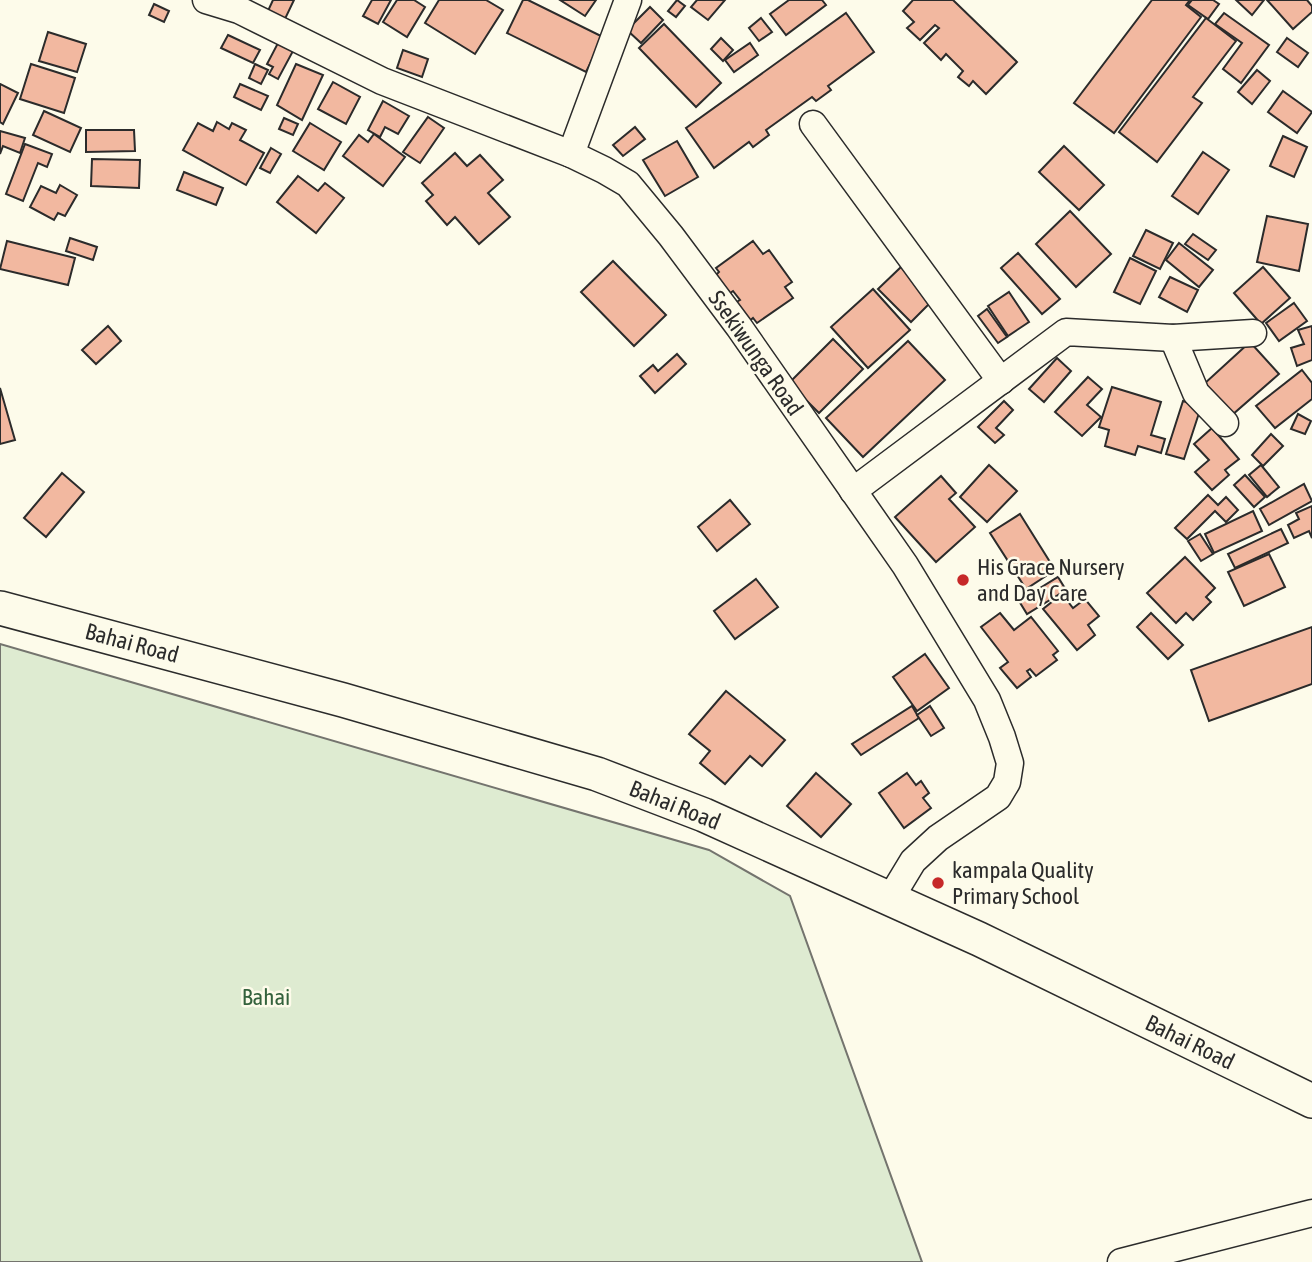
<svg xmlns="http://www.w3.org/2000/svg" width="1312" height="1262" font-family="'Asap Condensed',sans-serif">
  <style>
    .green { fill: #deebd1; stroke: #74746e; stroke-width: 2 }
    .building { fill: #f2b8a0; stroke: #2b2b2b; stroke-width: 2 }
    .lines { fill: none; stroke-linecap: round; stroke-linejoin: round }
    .minor-casing { stroke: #2b2b2b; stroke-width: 29 }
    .tertiary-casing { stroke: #2b2b2b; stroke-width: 36 }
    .minor { stroke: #fdfbea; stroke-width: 26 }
    .tertiary { stroke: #fdfbea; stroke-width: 33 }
    .poi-dot { fill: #c62828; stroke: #fdfbea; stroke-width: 2.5 }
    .labels { text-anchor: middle; stroke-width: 5; stroke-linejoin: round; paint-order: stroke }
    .street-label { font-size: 23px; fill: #2b2b2b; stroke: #fdfbea }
    .poi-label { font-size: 23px; fill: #2b2b2b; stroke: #fdfbea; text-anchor: start }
    .park-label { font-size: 23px; fill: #34623c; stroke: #fdfbea }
  </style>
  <rect width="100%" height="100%" fill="#fdfbea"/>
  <path class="green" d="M0 644 709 850 790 896 922 1262H0Z"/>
  <g class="building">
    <path d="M273 0H294L284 21 267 13Z"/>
    <path d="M372 0H391L378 24 363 16Z"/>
    <path d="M397 0H414L425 7 407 37 383 22Z"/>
    <path d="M439 0H486L503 10 475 54 425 23Z"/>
    <path d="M523 0H528L603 37 586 72 507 33Z"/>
    <path d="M560 0H596L585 16Z"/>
    <path d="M677 0 685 6 676 17 668 11Z"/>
    <path d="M697 0H725L708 20 691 7Z"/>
    <path d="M789 0H822L826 5 786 35 770 14Z"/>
    <path d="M913 0H953L1017 62 986 94 973 81 969 86 958 77 963 71 946 54 941 60 924 43 939 28 935 25 920 40 907 28 914 22 903 11Z"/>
    <path d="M1152 0H1190L1186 5 1201 17 1114 133 1074 103Z"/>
    <path d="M1192 0H1213L1219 4 1208 19 1188 5Z"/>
    <path d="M1236 0H1264L1252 15Z"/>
    <path d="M1267 0H1307L1312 6V12L1293 29Z"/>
    <path d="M154 4 169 11 164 22 149 15Z"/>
    <path d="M650 7 663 20 641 43 627 30Z"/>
    <path d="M846 13 874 52 828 86 831 90 816 101 812 97 766 130 769 135 753 147 749 142 714 168 686 128Z"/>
    <path d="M1224 13 1269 45 1241 83 1223 69 1242 43 1215 24Z"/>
    <path d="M761 18 772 32 759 41 749 28Z"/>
    <path d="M1206 18 1236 41 1193 97 1202 103 1157 162 1119 132Z"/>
    <path d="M664 24 721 83 696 107 639 48Z"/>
    <path d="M48 32 86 44 77 72 39 61Z"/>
    <path d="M228 35 260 50 253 63 221 48Z"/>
    <path d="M721 38 733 50 723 61 711 49Z"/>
    <path d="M1287 38 1308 53 1298 67 1277 52Z"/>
    <path d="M278 43 293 51 278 79 269 74 273 67 267 64Z"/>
    <path d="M750 43 758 55 734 72 725 60Z"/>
    <path d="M403 50 428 59 422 77 397 68Z"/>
    <path d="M31 64 75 78 64 113 20 99Z"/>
    <path d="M255 64 268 70 261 84 249 78Z"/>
    <path d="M296 64 323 75 302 120 277 105Z"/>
    <path d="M1257 70 1270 81 1252 104 1238 92Z"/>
    <path d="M333 82 360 97 346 124 318 109Z"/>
    <path d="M0 84 18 93 3 124 0 122Z"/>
    <path d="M240 84 268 96 261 110 234 97Z"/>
    <path d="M1283 91 1312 112 1297 133 1268 112Z"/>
    <path d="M383 101 409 116 398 134 385 127 380 137 368 130Z"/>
    <path d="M44 111 81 128 70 152 33 135Z"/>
    <path d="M428 117 444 128 420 163 403 152Z"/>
    <path d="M284 118 298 124 293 135 279 129Z"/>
    <path d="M217 122 229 129 232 123 246 130 240 140 264 153 246 185 183 150 198 123 213 131Z"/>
    <path d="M310 123 341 142 324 170 293 151Z"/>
    <path d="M635 127 645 139 623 156 613 145Z"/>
    <path d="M86 130H134L135 151 86 152Z"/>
    <path d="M0 131 25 138 20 153 3 146 0 154Z"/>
    <path d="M374 134 405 157 383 186 343 156 359 135 368 142Z"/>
    <path d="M1283 136 1307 147 1294 177 1270 166Z"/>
    <path d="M677 141 698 177 665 196 643 160Z"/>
    <path d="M25 144 52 154 47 167 38 163 23 201 6 194Z"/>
    <path d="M1064 146 1104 185 1079 210 1039 172Z"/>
    <path d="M271 148 281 154 270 173 260 168Z"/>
    <path d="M1203 152 1229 170 1198 214 1172 196Z"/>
    <path d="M455 153 467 166 480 155 503 180 488 193 510 217 479 244 455 217 447 225 426 201 433 195 422 183Z"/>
    <path d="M92 159 140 160 139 188 91 186Z"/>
    <path d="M184 172 223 188 216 205 177 190Z"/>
    <path d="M298 176 318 191 325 183 344 198 316 233 277 202Z"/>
    <path d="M60 185 77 195 65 216 58 213 54 220 30 207 41 186 56 193Z"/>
    <path d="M1070 211 1111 254 1076 287 1036 244Z"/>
    <path d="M1267 216 1308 224 1299 271 1257 262Z"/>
    <path d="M1146 230 1173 243 1160 269 1133 256Z"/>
    <path d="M1193 234 1216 250 1208 260 1185 244Z"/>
    <path d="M70 238 97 247 93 260 66 251Z"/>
    <path d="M7 241 75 258 68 285 0 269Z"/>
    <path d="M753 241 763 254 769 250 792 282 785 287 793 298 757 323 753 318 746 324 731 305 740 300 733 291 726 296 713 278 719 272 716 268Z"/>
    <path d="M1179 243 1213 270 1199 287 1166 260Z"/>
    <path d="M1018 253 1060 299 1042 314 1001 268Z"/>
    <path d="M1130 258 1156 271 1140 304 1114 292Z"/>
    <path d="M613 261 666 315 634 346 581 292Z"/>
    <path d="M901 267 933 300 911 322 878 289Z"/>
    <path d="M1263 267 1290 298 1261 324 1234 293Z"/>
    <path d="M1170 277 1198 290 1187 312 1159 297Z"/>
    <path d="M873 289 910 330 868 368 831 327Z"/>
    <path d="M1009 292 1029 322 1008 336 988 306Z"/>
    <path d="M1294 303 1307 321 1279 341 1266 323Z"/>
    <path d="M987 309 1007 337 998 343 978 316Z"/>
    <path d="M108 326 121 341 96 364 82 350Z"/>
    <path d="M1312 326V360L1297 366 1291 348 1304 344 1298 330Z"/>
    <path d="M833 339 863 369 819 413 789 383Z"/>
    <path d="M908 341 945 380 863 457 826 418Z"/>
    <path d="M1250 342 1279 374 1232 415 1204 384Z"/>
    <path d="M677 354 686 364 655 393 640 376 653 365 658 371Z"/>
    <path d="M1057 358 1071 371 1044 402 1029 389Z"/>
    <path d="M1302 370 1312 383V399L1275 428 1256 406Z"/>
    <path d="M1088 377 1102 389 1087 405 1101 417 1082 436 1055 412Z"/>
    <path d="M1112 387 1161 402 1151 435 1165 439 1161 453 1138 446 1135 455 1105 446 1109 430 1099 427Z"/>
    <path d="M0 388 15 440 0 444Z"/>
    <path d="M1004 401 1013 410 996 428 1004 435 995 443 978 427Z"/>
    <path d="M1183 401 1201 407 1184 459 1166 454Z"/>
    <path d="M1298 414 1311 421 1305 434 1291 429Z"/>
    <path d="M1212 428 1239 459 1225 470 1229 475 1212 490 1195 472 1209 460 1194 444Z"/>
    <path d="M1271 434 1283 446 1263 466 1252 455Z"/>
    <path d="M989 465 1017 491 987 522 960 497Z"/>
    <path d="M1261 465 1279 487 1267 497 1249 475Z"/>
    <path d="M62 473 84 492 46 537 24 518Z"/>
    <path d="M1245 475 1265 497 1254 507 1234 485Z"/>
    <path d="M941 476 956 493 949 499 975 527 936 562 895 517Z"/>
    <path d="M1304 484 1312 501 1269 525 1260 509Z"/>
    <path d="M1208 495 1218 505 1226 497 1238 510 1226 522 1215 511 1187 539 1175 528Z"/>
    <path d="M730 500 750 524 717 551 698 527Z"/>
    <path d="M1312 506V538L1309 531 1294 538 1288 525 1299 519 1296 513Z"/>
    <path d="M1253 511 1262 531 1214 553 1205 534Z"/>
    <path d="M1020 514 1055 570 1026 589 990 533Z"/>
    <path d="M1281 529 1288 543 1235 568 1228 554Z"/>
    <path d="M1200 534 1213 554 1201 561 1188 541Z"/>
    <path d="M1269 554 1285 587 1244 606 1228 572Z"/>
    <path d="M1185 557 1215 588 1206 597 1211 602 1193 620 1186 613 1176 623 1147 593Z"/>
    <path d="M1058 577 1066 590 1027 614 1019 601Z"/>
    <path d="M756 579 778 607 735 639 714 611Z"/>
    <path d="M1062 594 1073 608 1085 599 1099 616 1088 625 1095 635 1077 650 1043 609Z"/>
    <path d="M1000 613 1014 630 1031 617 1058 651 1053 655 1057 660 1036 676 1030 669 1027 671 1031 677 1017 688 1000 668 1008 662 981 627Z"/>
    <path d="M1151 613 1183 645 1168 659 1137 627Z"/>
    <path d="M1312 627V684L1209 721 1191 670Z"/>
    <path d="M925 654 949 688 917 711 893 677Z"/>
    <path d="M726 691 785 740 762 766 750 756 725 784 700 763 710 751 689 734Z"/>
    <path d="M912 706 919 718 861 755 852 744Z"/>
    <path d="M930 706 944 728 931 736 917 715Z"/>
    <path d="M816 773 851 804 821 837 787 806Z"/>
    <path d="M907 773 916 785 921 781 929 793 923 798 931 808 904 828 879 793Z"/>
  </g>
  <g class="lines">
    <defs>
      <g id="minor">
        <path d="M206 0 239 10 382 81 571 154 604 170 628 184 671 236 739 327 905 565 987 700 1002 737 1010 763 1007 782 998 797 938 838 913 861 890 899"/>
        <path d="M813 124 1001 381"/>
        <path d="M571 154 628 0"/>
        <path d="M1173 338 1196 393 1225 423"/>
        <path d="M853 491 1066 332 1173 338 1253 333"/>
        <path d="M1121 1262 1312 1213"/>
      </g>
      <path id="tertiary" d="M0 608 343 700 597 774 704 815 979 939 1312 1101"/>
    </defs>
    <use href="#minor" class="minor-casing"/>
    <use href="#tertiary" class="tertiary-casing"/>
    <use href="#minor" class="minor"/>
    <use href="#tertiary" class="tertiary"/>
  </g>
  <g class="poi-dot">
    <circle cx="963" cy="580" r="7"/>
    <circle cx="938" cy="883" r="7"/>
  </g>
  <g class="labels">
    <g class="street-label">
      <text transform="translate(756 353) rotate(55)" y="8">Ssekiwunga Road</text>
      <text transform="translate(132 643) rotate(15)" y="8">Bahai Road</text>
      <text transform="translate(675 805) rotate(22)" y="8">Bahai Road</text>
      <text transform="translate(1190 1042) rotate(26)" y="8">Bahai Road</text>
    </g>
    <g class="poi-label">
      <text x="977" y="575">His Grace Nursery<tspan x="977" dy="26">and Day Care</tspan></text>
      <text x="952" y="878">kampala Quality<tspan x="952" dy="26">Primary School</tspan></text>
    </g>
    <g class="park-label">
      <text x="266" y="1005">Bahai</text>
    </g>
  </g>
</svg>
